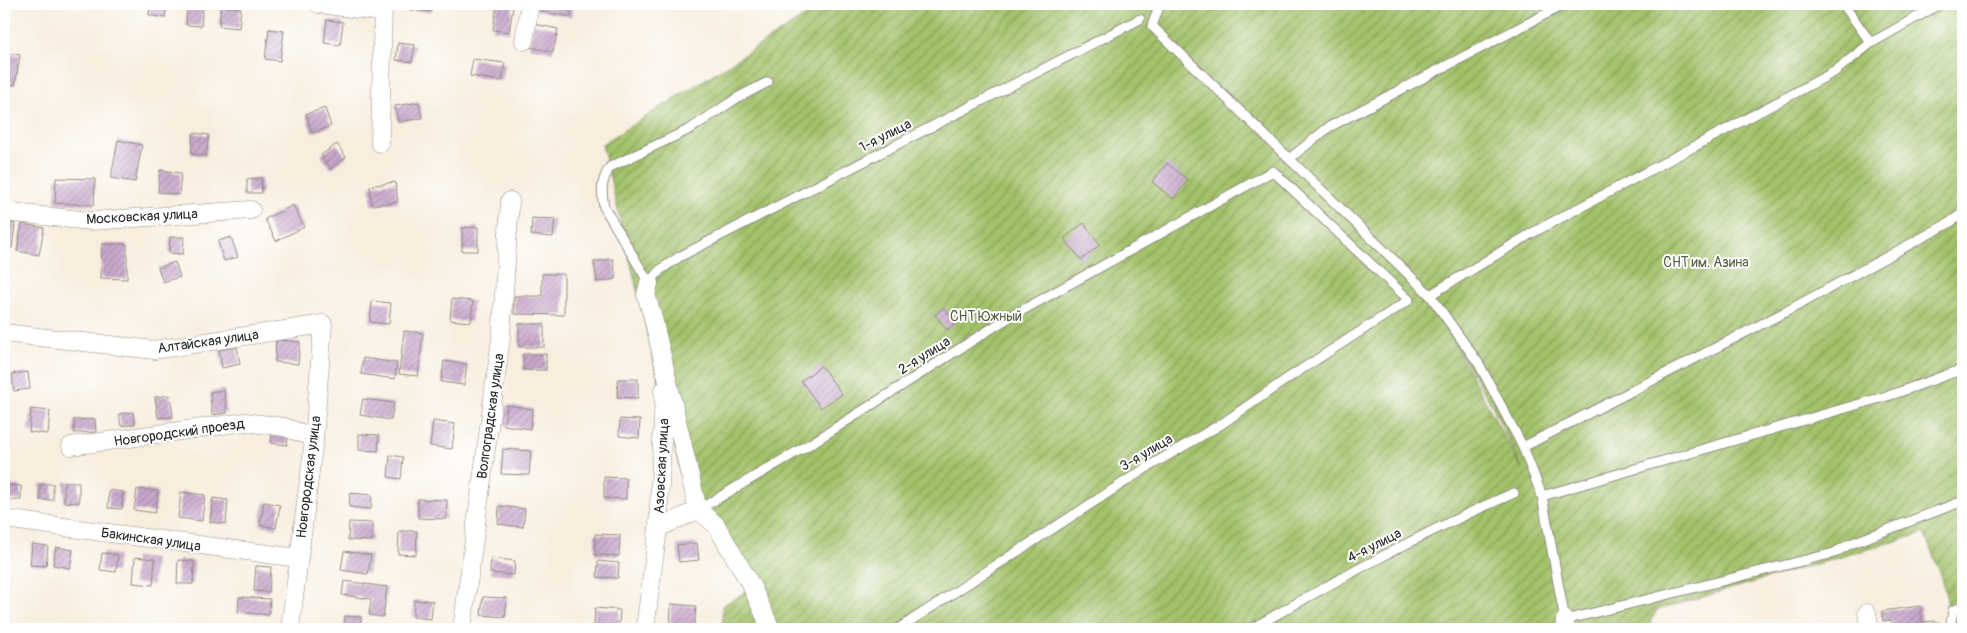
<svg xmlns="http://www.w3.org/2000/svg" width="1967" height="633" font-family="Pangolin,sans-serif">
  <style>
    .garden { fill: url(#garden-furrows); stroke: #67764a; fill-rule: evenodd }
    .building { fill: url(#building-hatch) }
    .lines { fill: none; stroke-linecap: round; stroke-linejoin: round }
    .lane-casing { stroke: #928c84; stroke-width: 11 }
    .street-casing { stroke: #928c84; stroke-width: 19 }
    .lane { stroke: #fff; stroke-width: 9 }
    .street { stroke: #fff; stroke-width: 18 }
    .labels { text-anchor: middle; stroke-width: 4; stroke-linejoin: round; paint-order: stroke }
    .street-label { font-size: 14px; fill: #2b2b2b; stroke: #fff }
    .park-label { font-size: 14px; fill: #556041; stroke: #fff }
  </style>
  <defs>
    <pattern id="garden-furrows" width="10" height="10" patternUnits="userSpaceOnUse" patternTransform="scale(1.25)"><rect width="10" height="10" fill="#a3c26a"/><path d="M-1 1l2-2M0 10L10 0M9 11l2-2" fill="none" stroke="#859e57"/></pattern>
    <pattern id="building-hatch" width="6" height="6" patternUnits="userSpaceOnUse" patternTransform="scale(1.25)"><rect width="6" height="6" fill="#c9a8cc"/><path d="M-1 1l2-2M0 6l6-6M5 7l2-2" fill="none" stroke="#a389a6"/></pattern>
  </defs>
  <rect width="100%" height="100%" fill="#fff"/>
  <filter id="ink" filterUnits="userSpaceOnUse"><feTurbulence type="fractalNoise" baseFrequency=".02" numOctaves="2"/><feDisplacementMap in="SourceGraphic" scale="10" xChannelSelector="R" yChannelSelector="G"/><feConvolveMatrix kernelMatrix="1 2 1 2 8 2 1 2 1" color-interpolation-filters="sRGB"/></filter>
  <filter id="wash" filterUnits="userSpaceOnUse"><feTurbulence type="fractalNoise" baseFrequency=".0096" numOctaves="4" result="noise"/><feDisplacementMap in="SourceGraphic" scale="20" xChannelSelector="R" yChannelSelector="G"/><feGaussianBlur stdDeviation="1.12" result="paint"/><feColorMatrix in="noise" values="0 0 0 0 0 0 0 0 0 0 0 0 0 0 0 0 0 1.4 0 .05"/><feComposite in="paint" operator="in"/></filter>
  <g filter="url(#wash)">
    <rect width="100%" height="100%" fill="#f8eede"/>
    <path class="garden" d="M825 4H1963V629H1944L1948 606 1942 577 1924 533 1657 610 1646 629H723L722 606 747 591 684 486 602 144ZM1446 329 1493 407 1523 471Z"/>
    <g id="blocks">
      <g class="building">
        <path d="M150 4H167L165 18 149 15Z"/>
        <path d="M187 4H203L201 26 186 25Z"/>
        <path d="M411 4H432L431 12 410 10Z"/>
        <path d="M497 4 513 7 509 32 493 30Z"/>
        <path d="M537 4H573L571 17 535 10Z"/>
        <path d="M221 6 241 8 239 28 219 26Z"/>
        <path d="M327 20 343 22 340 45 324 43Z"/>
        <path d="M534 24 558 29 553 52 529 47Z"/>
        <path d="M269 29 284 31 280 61 265 59Z"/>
        <path d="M398 43 415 45 412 62 396 60Z"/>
        <path d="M7 53 20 55 15 85 4 83Z"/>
        <path d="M473 59 505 63 502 81 470 76Z"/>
        <path d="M419 102 422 118 398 122 395 106Z"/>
        <path d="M325 108 331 126 312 133 306 114Z"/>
        <path d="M193 133 209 135 206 156 191 154Z"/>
        <path d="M118 140 142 145 135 182 111 178Z"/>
        <path d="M337 144 346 157 331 169 321 155Z"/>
        <path d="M1167 163 1188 180 1173 199 1152 182Z"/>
        <path d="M160 170 181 173 179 195 158 192Z"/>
        <path d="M56 178 95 179 94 205 55 203Z"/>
        <path d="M261 178 262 193H247V179Z"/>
        <path d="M395 182 398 202 372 205 370 186Z"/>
        <path d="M293 205 304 227 276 241 265 219Z"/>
        <path d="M532 218 555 219 553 237 531 235Z"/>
        <path d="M4 222 15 224 12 248 4 247Z"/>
        <path d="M1084 223 1100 245 1081 260 1064 238Z"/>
        <path d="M22 224 44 228 39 255 17 251Z"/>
        <path d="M478 227V251H462V228Z"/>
        <path d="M170 237H184L183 254 169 253Z"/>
        <path d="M231 237 238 257 224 261 218 241Z"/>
        <path d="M102 244H127V279L101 278Z"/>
        <path d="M613 259 616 279 597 282 594 262Z"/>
        <path d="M175 262 180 277 163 282 158 268Z"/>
        <path d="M542 274H564V315L514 314V296H542Z"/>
        <path d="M452 299 473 301 471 322 450 320Z"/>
        <path d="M372 301 391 303 389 324 370 322Z"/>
        <path d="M944 308 956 323 947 330 935 315Z"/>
        <rect x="519" y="324" width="25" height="23"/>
        <path d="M404 331 423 333 418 376 399 374Z"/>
        <path d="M276 340 300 342 298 364 275 362Z"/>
        <path d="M237 347 240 364 222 368 219 350Z"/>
        <rect x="523" y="354" width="23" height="16"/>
        <path d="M363 358 397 363 395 379 361 374Z"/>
        <path d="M444 361 467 364 464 385 441 382Z"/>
        <path d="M821 366 842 394 821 408 801 381Z"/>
        <path d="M28 372 30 389 14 391 12 374Z"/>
        <path d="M618 379H638V398L617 397Z"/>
        <path d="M224 390 227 413 212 415 210 392Z"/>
        <path d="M170 395 173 417 158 418 155 397Z"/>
        <path d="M363 399 394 403 391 420 360 415Z"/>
        <path d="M507 405 533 409 530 429 504 425Z"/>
        <path d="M31 409 50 411 48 434 29 432Z"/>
        <path d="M133 412 135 424 121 426 119 414Z"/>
        <path d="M95 419 96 432 74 433V420Z"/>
        <path d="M620 419 640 420 639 438 619 436Z"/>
        <path d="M433 421 455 424 452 449 430 446Z"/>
        <path d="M272 432 288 434 287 445 271 443Z"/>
        <path d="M359 434 379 435 378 451 359 450Z"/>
        <path d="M503 449 531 451 529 475 501 474Z"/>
        <path d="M390 455 403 457 401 479 388 477Z"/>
        <path d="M604 477 626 478V499L604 498Z"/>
        <path d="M64 482H79V503L64 502Z"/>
        <rect x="40" y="484" width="13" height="16"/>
        <path d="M5 485 21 486V500H5Z"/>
        <path d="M137 489 158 491 155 513 134 510Z"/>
        <path d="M109 490 123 492 122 509 108 508Z"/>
        <path d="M181 492 205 495 202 521 178 518Z"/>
        <path d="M350 493 372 495 371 509 349 507Z"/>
        <path d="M213 498 228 500 226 524 210 522Z"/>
        <path d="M418 499 447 500 446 519 418 518Z"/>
        <path d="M264 502 280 505 276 528 260 525Z"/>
        <path d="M499 506 525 509 523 527 498 524Z"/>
        <path d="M349 522 372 523V541L348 540Z"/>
        <path d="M399 531H417L416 555 398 554Z"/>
        <path d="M595 534 620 535 619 556 595 555Z"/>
        <path d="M697 543 699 560 679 562 677 545Z"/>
        <path d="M32 544 48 546 46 566 30 565Z"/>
        <path d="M56 547 73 550 70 568 53 565Z"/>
        <path d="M344 551 371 555 368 574 341 570Z"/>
        <path d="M102 553 118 555 116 572 100 570Z"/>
        <path d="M135 557 155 559 153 585 133 583Z"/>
        <path d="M491 558 515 561 514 575 490 573Z"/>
        <path d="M178 560 194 561 193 584H177Z"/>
        <path d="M598 561 619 563 618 578 597 577Z"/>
        <path d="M256 566 271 567 269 592 254 591Z"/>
        <path d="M344 581 387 587 383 617 369 615 371 599 342 595Z"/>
        <path d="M239 597 270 599 269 615 238 612Z"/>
        <path d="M483 597 507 598 505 617 481 615Z"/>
        <path d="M414 600 433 601 431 619 413 617Z"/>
        <path d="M671 604 696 606 694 629H670Z"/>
        <path d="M1920 606 1922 622 1935 621 1936 629H1892L1891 620 1883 621 1882 611Z"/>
        <path d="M595 608 620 610 619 627 594 626Z"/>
        <path d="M345 616 361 617 360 629H344Z"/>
      </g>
    </g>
  </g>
  <g filter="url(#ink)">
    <use href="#blocks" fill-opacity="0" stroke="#928c84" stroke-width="1"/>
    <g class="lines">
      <defs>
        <g id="lane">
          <path d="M1160 4 1152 26 1430 295 1479 364 1523 447 1542 496 1565 620 1834 553 1850 544 1963 501"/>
          <path d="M1843 4 1871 43"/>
          <path d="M768 82 737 98 690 129 610 167C601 181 601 191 604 207L649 283 660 270 679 257 1140 19"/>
          <path d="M1289 159 1329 127 1565 4"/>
          <path d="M1430 295 1532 233 1834 72 1871 43 1940 4"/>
          <path d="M1523 447 1789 310 1949 223 1963 213"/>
          <path d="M1542 496 1894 394 1963 369"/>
          <path d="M698 510 815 441 1003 321 1273 171 1409 300 1288 378 1223 423 1146 468 898 629"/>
          <path d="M1251 629C1337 580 1423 532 1514 493"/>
          <path d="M1950 629 1953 610 1963 607"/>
        </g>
        <g id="street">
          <path d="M319 4 382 12"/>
          <path d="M524 41 530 4"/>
          <path d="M380 143 383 4"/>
          <path d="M4 212 91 221 251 210"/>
          <path d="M649 283 646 295 652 314 698 510 716 525 751 585 771 629"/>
          <path d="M4 333 154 350 323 324 314 440 290 629"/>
          <path d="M71 446 245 422 284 427 307 435 314 440"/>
          <path d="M4 519 298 558"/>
          <path d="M658 528 698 510"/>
          <path d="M1867 613 1870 629"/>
          <path d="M1565 620V629"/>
          <path d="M462 629 501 338 510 201"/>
          <path d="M645 629 658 528 664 396 663 391"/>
        </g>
      </defs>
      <use href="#lane" class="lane-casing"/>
      <use href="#street" class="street-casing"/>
      <use href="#lane" class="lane"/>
      <use href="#street" class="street"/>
    </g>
  </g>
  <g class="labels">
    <g class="street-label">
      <text transform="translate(885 135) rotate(-27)" y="5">1-я улица</text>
      <text transform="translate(142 216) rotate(-3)" y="5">Московская улица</text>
      <text transform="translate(208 341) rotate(-8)" y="5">Алтайская улица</text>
      <text transform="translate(924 355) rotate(-32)" y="5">2-я улица</text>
      <text transform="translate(490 416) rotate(-82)" y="5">Волгоградская улица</text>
      <text transform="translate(179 432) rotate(-8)" y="5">Новгородский проезд</text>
      <text transform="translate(1146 452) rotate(-31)" y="5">3-я улица</text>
      <text transform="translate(661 466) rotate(-87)" y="5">Азовская улица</text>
      <text transform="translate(308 477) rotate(-83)" y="5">Новгородская улица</text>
      <text transform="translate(151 539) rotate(8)" y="5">Бакинская улица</text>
      <text transform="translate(1374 545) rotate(-27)" y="5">4-я улица</text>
    </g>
    <g class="park-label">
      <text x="1706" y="267">СНТ им. Азина</text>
      <text x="986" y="321">СНТ Южный</text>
    </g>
  </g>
  <rect width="1967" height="633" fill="none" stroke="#fff" stroke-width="20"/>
</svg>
